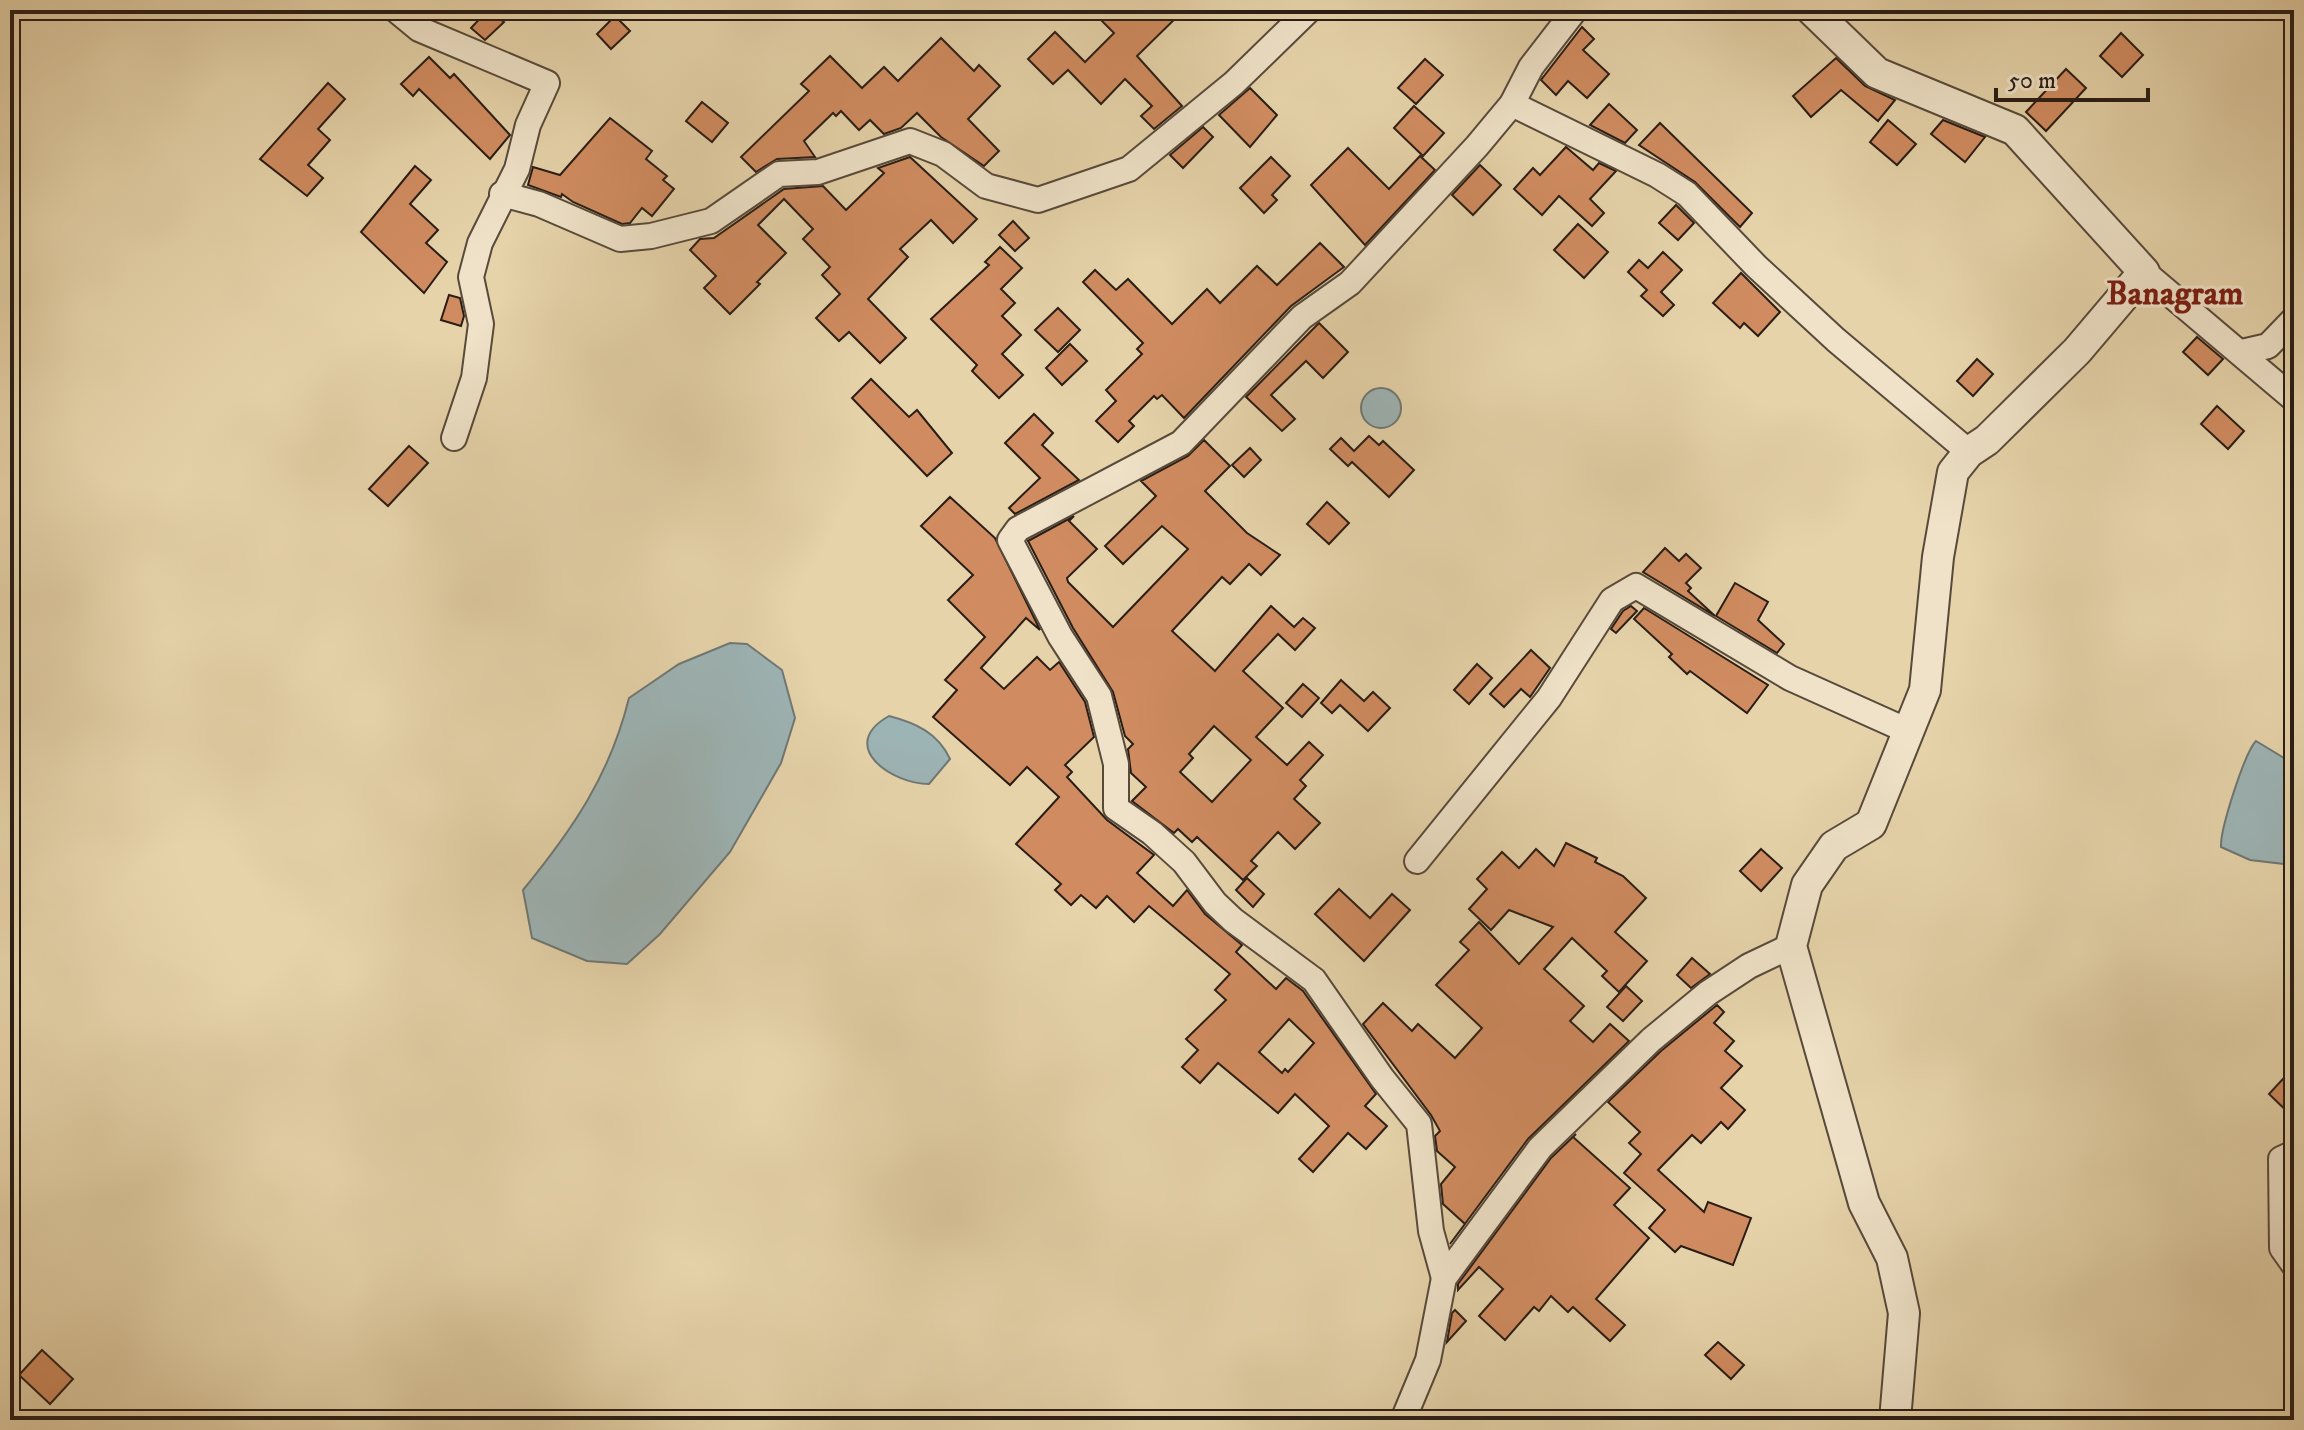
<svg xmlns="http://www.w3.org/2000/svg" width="2304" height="1430" font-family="'IM FELL DW Pica',serif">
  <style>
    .water { fill: #9db4b5; stroke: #6f7875; stroke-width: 2 }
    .building { fill: #d08c60; stroke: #291d16; stroke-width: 2; fill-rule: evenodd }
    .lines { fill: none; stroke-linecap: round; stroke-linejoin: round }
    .minor-casing { stroke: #584a3b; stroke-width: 28 }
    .tertiary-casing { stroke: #584a3b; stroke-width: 34 }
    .minor { stroke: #efe2c8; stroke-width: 24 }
    .tertiary { stroke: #efe2c8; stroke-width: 30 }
    .labels { text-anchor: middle; stroke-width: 6; stroke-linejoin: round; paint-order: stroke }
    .quarter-label { font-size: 34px; font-weight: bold; fill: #7a1f14; stroke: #efe2c8 }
  </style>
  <rect width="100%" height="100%" fill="#e6d3aa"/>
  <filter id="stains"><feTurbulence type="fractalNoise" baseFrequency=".0025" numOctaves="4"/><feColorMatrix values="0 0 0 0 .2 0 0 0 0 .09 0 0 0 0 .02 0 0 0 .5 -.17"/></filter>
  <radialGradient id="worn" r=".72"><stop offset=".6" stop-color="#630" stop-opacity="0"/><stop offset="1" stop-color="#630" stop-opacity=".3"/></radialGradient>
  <g class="water">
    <circle cx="1381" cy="408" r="20"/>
    <path d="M730 643 747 644 782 670 795 718 781 763 730 852 660 934 627 964 587 961 532 938 523 890C573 829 610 775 629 698L679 664Z"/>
    <path d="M889 716C916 723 938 733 950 759L929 784C892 784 836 746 889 716Z"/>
    <path d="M2256 741 2294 764 2293 865 2250 860 2221 847C2220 829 2245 752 2256 741Z"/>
  </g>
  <g class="building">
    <path d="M488 10 504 22 485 40 471 28Z"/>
    <path d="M1091 10H1184L1137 56 1182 106 1154 129 1141 116 1152 106 1125 79 1101 104 1068 70 1053 84 1028 59 1055 32 1085 62 1114 33Z"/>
    <path d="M615 16 630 31 611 49 597 34Z"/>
    <path d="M1582 27 1594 39 1583 50 1609 74 1587 98 1568 81 1556 95 1541 80Z"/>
    <path d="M2121 33 2143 55 2122 77 2100 56Z"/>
    <path d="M941 38 974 71 979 65 1000 86 968 119 999 151 984 166 941 137 917 113 901 128 884 134 870 120 859 130 841 111 836 116 833 113 804 141 815 157 777 159 756 172 741 157 809 91 801 84 830 56 862 88 884 67 898 81Z"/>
    <path d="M429 57 450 78 454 74 510 135 490 159 419 89 413 96 401 84Z"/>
    <path d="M1836 58 1865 86 1895 100 1878 121 1841 90 1811 117 1793 96Z"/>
    <path d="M1425 59 1443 75 1416 104 1398 88Z"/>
    <path d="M2066 69 2086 88 2046 131 2026 112Z"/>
    <path d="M328 83 345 99 318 129 330 140 308 165 323 178 307 196 260 159Z"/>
    <path d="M1250 88 1277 115 1250 147 1219 115Z"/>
    <path d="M702 102 728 123 712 142 686 121Z"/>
    <path d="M1609 104 1637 130 1625 143 1590 125Z"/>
    <path d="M1414 106 1444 133 1423 156 1394 128Z"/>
    <path d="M610 118 652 151 646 159 667 176 663 180 674 189 652 216 642 208 630 223 622 224 573 202 562 194 561 197 528 185 533 167 560 175Z"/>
    <path d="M1888 120 1916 144 1897 165 1870 142Z"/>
    <path d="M1943 120 1985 137 1965 162 1931 134Z"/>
    <path d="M1660 123 1752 213 1740 227 1695 182 1639 145Z"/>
    <path d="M1203 127 1213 137 1183 168 1170 155Z"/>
    <path d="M1566 147 1593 170 1599 163 1616 171 1590 199 1604 213 1592 226 1559 196 1542 215 1514 189 1533 168 1540 175Z"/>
    <path d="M1348 148 1389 189 1420 156 1435 170 1365 245 1311 185Z"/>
    <path d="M910 157 977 219 953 243 931 220 900 249 908 257 868 299 906 338 880 363 849 332 839 341 816 318 840 294 822 275 830 267 803 239 813 229 784 199 758 225 786 253 757 282 760 284 730 314 704 288 716 276 690 250 700 239 714 238 784 189 823 186 846 210 884 173 878 168Z"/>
    <path d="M1271 157 1290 176 1272 195 1277 200 1264 213 1240 188Z"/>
    <path d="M1480 165 1501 185 1473 215 1452 195Z"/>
    <path d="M415 166 431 180 410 204 438 230 426 243 447 262 424 293 361 232Z"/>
    <path d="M1676 205 1694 223 1678 240 1659 223Z"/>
    <path d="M1013 221 1029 238 1015 251 999 235Z"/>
    <path d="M1578 224 1608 252 1584 278 1554 250Z"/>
    <path d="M1320 243 1344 267 1291 306 1184 418 1162 395 1157 399 1154 396 1129 421 1134 426 1118 442 1096 421 1116 401 1106 390 1142 354 1137 349 1143 343 1083 282 1095 270 1116 290 1128 279 1172 324 1207 289 1220 303 1257 266 1277 285Z"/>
    <path d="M1000 247 1022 268 1001 289 1015 303 1002 316 1021 335 1002 354 1023 375 999 398 972 371 977 365 931 319 989 265 985 262Z"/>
    <path d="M1663 252 1682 270 1661 292 1674 305 1663 316 1641 296 1647 290 1628 272 1639 260 1648 268Z"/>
    <path d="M1741 273 1780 312 1758 336 1744 323 1740 328 1713 303Z"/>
    <path d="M449 295 460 298 464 316 461 326 441 320Z"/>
    <path d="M1058 308 1080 330 1058 352 1035 330Z"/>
    <path d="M1319 323 1348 352 1323 378 1306 361 1271 395 1295 419 1282 431 1246 397Z"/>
    <path d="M2197 337 2223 359 2208 375 2183 352Z"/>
    <path d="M1070 344 1087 361 1062 385 1046 368Z"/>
    <path d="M1977 359 1993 374 1973 396 1957 381Z"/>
    <path d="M871 379 909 417 917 410 952 453 927 476 852 398Z"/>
    <path d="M2217 406 2244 431 2228 449 2201 424Z"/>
    <path d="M1034 414 1053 433 1042 445 1079 480 1015 514 1009 508 1040 478 1005 443Z"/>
    <path d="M1369 436 1379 445 1383 441 1414 470 1389 497 1352 462 1348 466 1330 449 1341 438 1354 451Z"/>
    <path d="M1204 440 1230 466 1205 491 1247 533 1280 555 1261 575 1249 564 1230 584 1222 577 1172 631 1215 671 1271 606 1294 627 1303 618 1315 628 1295 650 1278 634 1243 671 1283 708 1256 737 1287 765 1309 742 1323 755 1300 780 1306 786 1294 799 1320 823 1295 849 1278 832 1251 861 1257 866 1243 880 1197 837 1192 842 1178 829 1174 833 1132 801 1146 787 1131 773 1128 749 1133 744 1125 736 1113 692 1073 628 1028 541 1074 516 1069 521 1097 549 1067 578 1068 582 1113 627 1188 549 1162 526 1123 564 1105 546 1156 496 1141 481 1188 456ZM1214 726 1251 760 1212 802 1180 772 1193 758 1189 754Z"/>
    <path d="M409 446 428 463 388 506 369 489Z"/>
    <path d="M1250 448 1261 460 1244 477 1232 465Z"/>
    <path d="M950 497 995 538 1040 630 1026 618 981 668 1004 689 1037 657 1050 670 1059 662 1085 702 1094 737 1065 765 1072 772 1067 777 1107 820 1154 855 1137 873 1173 906 1187 890 1205 914 1242 945 1236 952 1276 989 1286 978 1303 991 1376 1094 1365 1106 1387 1126 1366 1149 1348 1133 1313 1172 1299 1159 1329 1126 1295 1094 1278 1113 1218 1063 1200 1083 1182 1067 1198 1050 1186 1039 1226 1000 1215 990 1230 974 1149 906 1134 922 1107 896 1096 908 1081 895 1071 905 1055 890 1061 884 1016 844 1059 797 1027 767 1010 785 933 717 957 690 945 680 985 637 948 600 973 575 921 526ZM1289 1019 1314 1043 1288 1072 1285 1069 1282 1073 1259 1052Z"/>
    <path d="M1327 502 1349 523 1329 544 1307 524Z"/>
    <path d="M1665 548 1679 561 1686 554 1701 568 1686 583 1691 588 1688 591 1715 616 1643 572Z"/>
    <path d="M1735 583 1768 602 1758 620 1784 644 1777 653 1716 616Z"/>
    <path d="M1631 606 1637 611 1616 633 1611 629 1623 611Z"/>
    <path d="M1644 608 1768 685 1747 713 1690 671 1687 674 1669 657 1672 654 1634 619Z"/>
    <path d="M1531 650 1550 668 1530 697 1521 689 1504 707 1490 694Z"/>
    <path d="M1477 664 1492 678 1469 704 1454 690Z"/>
    <path d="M1341 680 1364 701 1373 692 1390 708 1368 731 1340 705 1332 713 1321 703Z"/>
    <path d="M1303 684 1319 698 1302 717 1286 703Z"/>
    <path d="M1566 843 1597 858 1595 862 1623 876 1646 898 1615 932 1647 961 1619 992 1602 976 1607 971 1572 938 1544 969 1584 1006 1570 1021 1593 1042 1610 1024 1629 1041 1528 1139 1450 1244 1465 1224 1443 1204 1441 1184 1455 1167 1437 1151 1435 1136 1440 1131 1431 1115 1363 1024 1383 1003 1412 1031 1418 1024 1455 1058 1482 1028 1436 985 1469 950 1460 942 1479 922 1519 964 1553 927 1509 910 1491 930 1469 909 1487 889 1477 879 1502 852 1519 868 1536 849 1554 866Z"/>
    <path d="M1761 849 1782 868 1761 891 1740 871Z"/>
    <path d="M1247 878 1264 894 1253 907 1236 890Z"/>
    <path d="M1339 889 1370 918 1392 894 1410 910 1364 961 1315 914Z"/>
    <path d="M1692 958 1710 974 1691 988 1677 975Z"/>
    <path d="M1626 986 1642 1001 1623 1021 1607 1007Z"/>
    <path d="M1717 1005 1724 1012 1714 1023 1734 1041 1725 1051 1742 1066 1721 1088 1745 1110 1728 1129 1721 1122 1701 1143 1692 1135 1658 1170 1704 1212 1708 1202 1751 1218 1733 1265 1681 1246 1675 1252 1649 1228 1665 1210 1624 1173 1641 1154 1629 1143 1640 1132 1608 1102 1661 1051Z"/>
    <path d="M2294 1067V1118L2269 1094Z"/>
    <path d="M1576 1134 1573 1137 1630 1188 1614 1205 1649 1238 1596 1299 1625 1325 1610 1341 1573 1307 1568 1312 1551 1296 1539 1311 1534 1307 1505 1340 1479 1316 1503 1289 1479 1267 1458 1290V1284L1551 1158Z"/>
    <path d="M1455 1310 1466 1321 1447 1342 1452 1313Z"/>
    <path d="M1718 1342 1744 1365 1731 1379 1705 1355Z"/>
    <path d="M42 1350 73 1379 50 1404 19 1375Z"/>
  </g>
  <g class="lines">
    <defs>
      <g id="minor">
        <path d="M396 10 419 29 547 83 528 125 517 169 480 243 471 277 481 324 474 378 454 438"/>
        <path d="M1512 104 1657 175 1687 194 1756 266 1836 340 1969 452"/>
        <path d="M502 194 539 204 620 239 651 236 711 221 779 174 818 172 910 141 943 154 986 186 1038 200 1129 169 1234 83 1309 10"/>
        <path d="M2144 272 2294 399"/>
        <path d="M2242 352 2268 346 2294 319"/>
        <path d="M1417 861 1549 698 1612 600 1636 586 1790 678 1908 731"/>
        <path d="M2294 1153 2281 1159 2282 1248 2294 1265"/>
        <path d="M1444 1278 1431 1231 1419 1124 1382 1078 1314 980 1233 920 1215 903 1184 862 1152 833 1116 808V764L1099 696 1060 636 1010 540 1018 529 1181 443 1302 317 1350 283 1477 146 1512 104 1531 67 1575 10"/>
        <path d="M1403 1420 1428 1360 1444 1278 1540 1148 1651 1040 1708 993 1749 966 1791 946"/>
      </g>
      <path id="tertiary" d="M1812 10 1877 73 2015 130 2144 272 2077 351 1987 440 1969 452 1953 472 1938 557 1925 690 1871 824 1834 846 1807 885 1791 946 1864 1203 1892 1258 1904 1313 1895 1420"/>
    </defs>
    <use href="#minor" class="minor-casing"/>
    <use href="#tertiary" class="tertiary-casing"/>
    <use href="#minor" class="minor"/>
    <use href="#tertiary" class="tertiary"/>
  </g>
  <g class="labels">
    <g class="quarter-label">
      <text x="2175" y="304">Banagram</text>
    </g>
  </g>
  <rect width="2304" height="1430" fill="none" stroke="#e6d3aa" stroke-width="40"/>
  <rect x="12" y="12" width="2280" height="1406" fill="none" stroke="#291d16" stroke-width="4"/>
  <rect x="20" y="20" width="2264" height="1390" fill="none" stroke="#291d16" stroke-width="2"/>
  <path d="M1996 88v12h152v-12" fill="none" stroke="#291d16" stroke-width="4"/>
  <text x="2008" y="88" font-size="24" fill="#291d16" stroke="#efe2c8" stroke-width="6" paint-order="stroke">50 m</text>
  <rect width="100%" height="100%" filter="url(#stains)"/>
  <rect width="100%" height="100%" fill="url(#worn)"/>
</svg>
